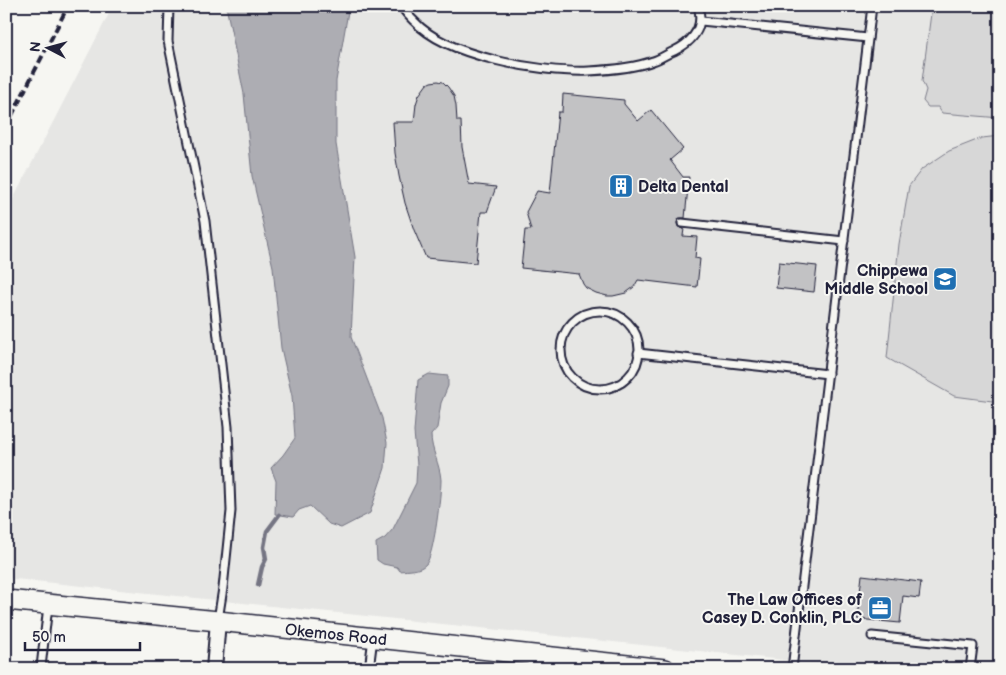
<svg xmlns="http://www.w3.org/2000/svg" width="1006" height="675" font-family="'Balsamiq Sans',sans-serif">
  <style>
    .built { fill: #e6e6e4 }
    .green { fill: #d7d7d7; stroke: #7c7c89 }
    .water { fill: #adadb3; stroke: #757583 }
    .lines { fill: none; stroke-linecap: round; stroke-linejoin: round }
    .stream { stroke: #757583; stroke-width: 4.5 }
    .building { fill: #c2c2c4; stroke: #22223b }
    .lane-casing { stroke: #22223b; stroke-width: 11 }
    .street-casing { stroke: #22223b; stroke-width: 18 }
    .secondary-casing { stroke: #22223b; stroke-width: 22 }
    .lane { stroke: #f6f6f2; stroke-width: 7 }
    .street { stroke: #f6f6f2; stroke-width: 14 }
    .secondary { stroke: #f6f6f2; stroke-width: 19 }
    .rail { stroke: #22223b; stroke-width: 4; stroke-dasharray: 8 4; stroke-linecap: butt }
    .labels { text-anchor: middle; stroke-width: 4; stroke-linejoin: round; paint-order: stroke }
    .poi-label { font-size: 16px; font-weight: bold; fill: #22223b; stroke: #f6f6f2; text-anchor: end }
    .street-label { font-size: 16px; fill: #22223b; stroke: #f6f6f2 }
  </style>
  <rect width="100%" height="100%" fill="#f6f6f2"/>
  <filter id="ink" filterUnits="userSpaceOnUse"><feTurbulence type="fractalNoise" baseFrequency=".02" numOctaves="2"/><feDisplacementMap in="SourceGraphic" scale="10" xChannelSelector="R" yChannelSelector="G"/><feConvolveMatrix kernelMatrix="1 2 1 2 8 2 1 2 1" color-interpolation-filters="sRGB"/></filter>
  <g filter="url(#ink)">
    <path class="built" d="M113 6H1000V669H869L6 578V213Z"/>
    <g class="green">
      <path d="M932 6H1000V118L942 113 938 107H928L923 101 926 90 922 81Z"/>
      <path d="M1000 136V402L954 396 887 358 899 244 909 186 922 169 949 151 982 138Z"/>
    </g>
    <g class="water">
      <path d="M226 6H349L336 81V144L355 257 351 337 382 418 387 443 385 468 370 513 341 528 329 524 310 506 299 510 293 517 275 514 276 481 271 468 283 455 295 438 292 396 281 348 273 267 252 176 244 94Z"/>
      <path d="M429 374 448 376V386L441 403 437 428 431 435C431 450 440 464 441 480 441 494 434 555 426 564 420 571 408 570 400 571L397 567 383 564 377 560 376 543 385 538 393 529 416 483 417 465 414 432 418 380Z"/>
    </g>
    <g class="lines">
      <path class="stream" d="M258 585 262 567 266 559 264 547 267 531 279 515"/>
    </g>
    <g class="building">
      <path d="M438 81 443 82 448 87 454 96 456 106 457 121H461L462 147 469 184 496 187 487 212H481L476 263 426 258 414 230 405 203 399 176 395 153 393 122H414L416 104 419 95 427 84 431 82Z"/>
      <path d="M563 94 624 100V104L638 121 651 110 683 149 670 160 683 177H689L685 218H679L677 223 678 227 684 229 683 236 697 237 695 258 700 259 697 287 638 280 634 287 626 293 613 296H607L596 293 586 288 583 284 579 274 521 268 525 230H531L526 212 537 191 550 193 558 112H562Z"/>
      <path d="M779 262 817 266 814 292 776 288Z"/>
      <path d="M862 575 921 582 919 598 903 596 900 623 857 619Z"/>
    </g>
    <g class="lines">
      <defs>
        <g id="lane">
          <path d="M169 6 168 41 205 221 228 427 231 511 223 588 218 620"/>
          <path d="M402 6C404 12 409 16 414 21 447 57 541 73 589 71 610 70 634 68 653 61 660 59 667 54 674 51 692 42 705 28 698 6"/>
          <path d="M701 21 868 38"/>
          <path d="M682 223 844 241"/>
          <circle cx="600" cy="350" r="39"/>
          <path d="M638 353 828 374"/>
          <path d="M872 636 973 646 970 669"/>
          <path d="M41 667 53 669"/>
          <path d="M40 669 41 667 48 606"/>
          <path d="M369 669 373 638"/>
          <path d="M531 669 532 655"/>
          <path d="M792 669 872 6"/>
        </g>
        <path id="street" d="M214 669 218 621"/>
        <path id="secondary" d="M6 600 218 621 665 669"/>
      </defs>
      <use href="#lane" class="lane-casing"/>
      <use href="#street" class="street-casing"/>
      <use href="#secondary" class="secondary-casing"/>
      <use href="#lane" class="lane"/>
      <use href="#street" class="street"/>
      <use href="#secondary" class="secondary"/>
      <path class="rail" d="M6 127 68 6"/>
    </g>
  </g>
  <defs>
    <symbol id="building-square" viewBox="-11 -11 22 22"><rect x="-9" y="-9" width="18" height="18" rx="4" fill="#1f6fb2" stroke="#f6f6f2"/><path d="M-4-6H4V6H1V3H-1V6H-4ZM-2.5-4.3h1.7v1.8h-1.7ZM.8-4.3h1.7v1.8H.8ZM-2.5-1h1.7V.8h-1.7ZM.8-1h1.7V.8H.8Z" fill="#fff"/></symbol>
    <symbol id="school-square" viewBox="-11 -11 22 22"><rect x="-9" y="-9" width="18" height="18" rx="4" fill="#1f6fb2" stroke="#f6f6f2"/><path d="M0-5L7-2L0 1L-7-2ZM-4 1L0 2.5L4 1V4Q0 6-4 4Z" fill="#fff"/></symbol>
    <symbol id="office-square" viewBox="-11 -11 22 22"><rect x="-9" y="-9" width="18" height="18" rx="4" fill="#1f6fb2" stroke="#f6f6f2"/><path d="M-6-3h4V-5.5h4V-3h4V5H-6ZM-1-4.5V-3h2v-1.5ZM-6 0V1H6V0Z" fill="#fff"/></symbol>
  </defs>
  <g fill-rule="evenodd">
    <use href="#building-square" x="607" y="172" width="28" height="28"/>
    <use href="#school-square" x="931" y="265" width="28" height="28"/>
    <use href="#office-square" x="866" y="594" width="28" height="28"/>
  </g>
  <g class="labels">
    <g class="poi-label">
      <text x="638" y="192" text-anchor="start">Delta Dental</text>
      <text x="928" y="276">Chippewa<tspan x="928" dy="18">Middle School</tspan></text>
      <text x="862" y="605">The Law Offices of<tspan x="862" dy="18">Casey D. Conklin, PLC</tspan></text>
    </g>
    <g class="street-label">
      <text transform="translate(336 634) rotate(6)" y="6">Okemos Road</text>
    </g>
  </g>
  <rect width="1006" height="675" fill="none" stroke="#f6f6f2" stroke-width="25"/>
  <rect x="12" y="12" width="981" height="650" fill="none" stroke="#22223b" stroke-width="2" filter="url(#ink)"/>
  <g transform="translate(48 48) rotate(276)" stroke="#f6f6f2" stroke-width="4" paint-order="stroke">
  <path d="M0-4L9 19L0 12L-9 19Z" fill="#22223b"/>
  <text y="-8" font-size="14" font-weight="bold" text-anchor="middle" fill="#22223b">N</text>
  </g>
  <path d="M25 642v8h115v-8" fill="none" stroke="#22223b" stroke-width="2.5"/>
  <text x="32" y="642" font-size="15" fill="#22223b" stroke="#f6f6f2" stroke-width="4" paint-order="stroke">50 m</text>
</svg>
